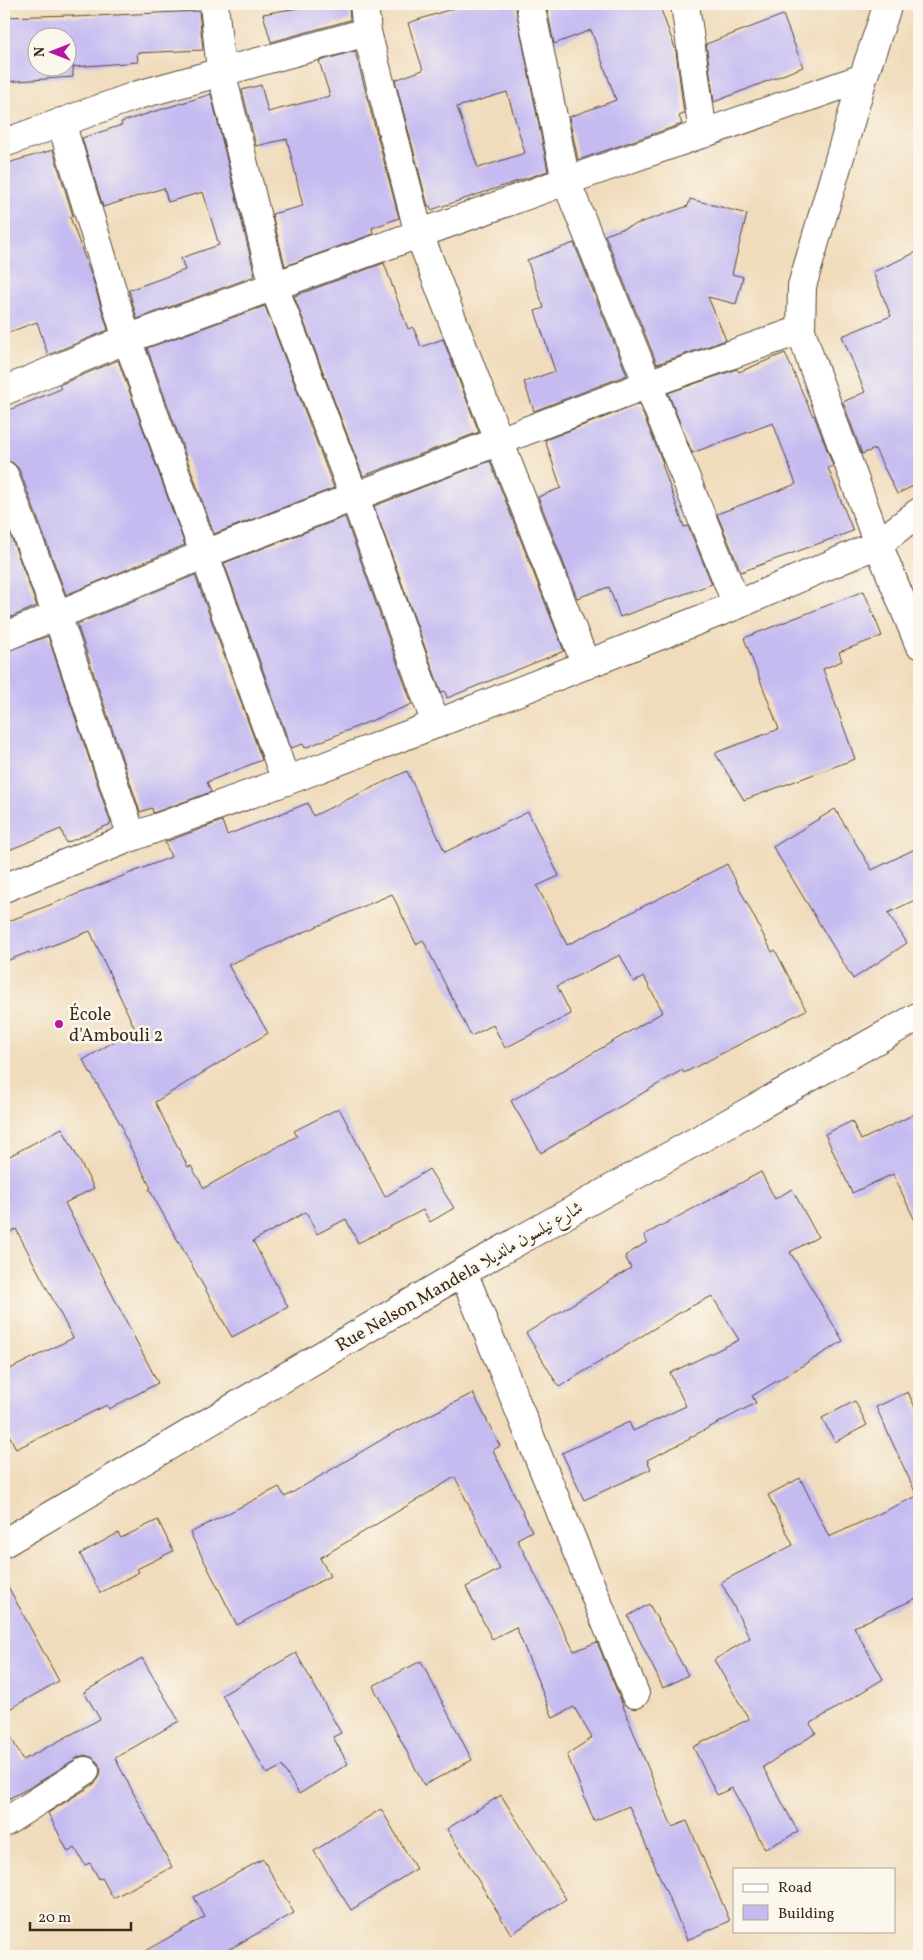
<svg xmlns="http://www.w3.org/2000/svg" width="923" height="1960" font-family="Vollkorn,Amiri,serif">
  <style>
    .building { fill: #c5bbf1; fill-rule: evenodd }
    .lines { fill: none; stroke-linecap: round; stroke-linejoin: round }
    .street-casing { stroke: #564536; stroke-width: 30 }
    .secondary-casing { stroke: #564536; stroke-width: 30 }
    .primary-casing { stroke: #564536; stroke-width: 30 }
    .street { stroke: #fff; stroke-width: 28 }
    .secondary { stroke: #fff; stroke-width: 28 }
    .primary { stroke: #fff; stroke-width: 28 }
    .poi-dot { fill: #b5179e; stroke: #fbf7ec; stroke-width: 2 }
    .labels { text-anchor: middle; stroke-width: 5; stroke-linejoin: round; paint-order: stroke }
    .poi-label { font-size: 18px; fill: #3b2a1e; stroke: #fbf7ec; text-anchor: start }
    .street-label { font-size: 18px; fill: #3b2a1e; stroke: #fbf7ec }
  </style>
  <rect width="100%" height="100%" fill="#fbf7ec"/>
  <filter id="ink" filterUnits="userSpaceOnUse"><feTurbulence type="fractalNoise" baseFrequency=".02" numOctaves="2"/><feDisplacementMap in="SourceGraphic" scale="10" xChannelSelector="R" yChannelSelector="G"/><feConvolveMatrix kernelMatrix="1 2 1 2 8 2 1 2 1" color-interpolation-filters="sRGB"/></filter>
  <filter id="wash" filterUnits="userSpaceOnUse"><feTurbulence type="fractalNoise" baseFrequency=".0096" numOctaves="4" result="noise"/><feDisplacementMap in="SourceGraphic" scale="20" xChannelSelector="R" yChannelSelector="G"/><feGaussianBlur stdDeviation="1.12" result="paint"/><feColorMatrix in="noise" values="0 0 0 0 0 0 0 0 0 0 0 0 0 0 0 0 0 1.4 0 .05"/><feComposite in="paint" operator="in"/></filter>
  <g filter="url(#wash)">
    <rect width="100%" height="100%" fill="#f0dcbc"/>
    <g id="blocks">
      <g class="building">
        <path d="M321 4H349L350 20 271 42 263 14Z"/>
        <path d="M467 4H515L548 171 431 210 430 206H428L395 80 423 70 408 23ZM507 92 525 153 478 168 457 107Z"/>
        <path d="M546 4H659L676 51 684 114 679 116 682 124 578 160 569 117 616 100 591 30 554 44Z"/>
        <path d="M199 11 203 50 137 53 138 62 73 67V77L4 82V17L73 15V17ZM38 38H68V68H38Z"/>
        <path d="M783 15 803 67 714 102 706 44Z"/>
        <path d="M355 51 399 218 372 228 373 234 285 266 272 214 303 206 287 139 256 146 242 90 261 85 268 112 330 96 319 61Z"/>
        <path d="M211 94 255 276 137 319 129 290 185 270 181 258 219 245 203 192 168 202 164 188 103 207 82 138 122 125 121 122Z"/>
        <path d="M53 150 73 216 70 217 93 280 108 330 48 355 37 322 4 334V164Z"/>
        <path d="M690 199 747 214 732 274 743 277 736 304 708 297 726 340 657 364 605 235 688 206Z"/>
        <path d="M574 243 627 375 534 411 524 382 555 371 535 311 544 308 527 260Z"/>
        <path d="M919 251V483L897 494 875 449 862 454 843 402 865 392 842 336 891 316 873 272Z"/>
        <path d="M384 263 408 329 413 327 421 347 443 339 479 432 363 476 294 296Z"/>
        <path d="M265 306 334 488 214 534 147 348Z"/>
        <path d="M785 353 811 412 813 416 814 415 833 466 828 468 853 531 741 572 717 514 796 484 773 423 692 453 668 393 737 369 739 372Z"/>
        <path d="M118 360 185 545 66 595 19 469 13 463 4 460V412L61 389 59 385Z"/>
        <path d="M639 404 663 463 662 464 684 527 688 526 712 584 620 617 609 587 577 598 538 497 561 488 545 440Z"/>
        <path d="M490 461 564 651 447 698 445 691 441 692 374 506Z"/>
        <path d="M345 517 412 704 305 748 303 744 291 748 224 563Z"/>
        <path d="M4 518 37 606 4 620Z"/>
        <path d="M195 575 262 760 207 782 211 792 153 813 152 808 140 812 77 624Z"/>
        <path d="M864 591 882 636 839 652 842 661 823 669 855 759 744 800 715 753 779 729 744 638Z"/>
        <path d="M48 636 111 824 66 843 61 829 4 852V652Z"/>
        <path d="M407 771 445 852 528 812 559 876 537 886 567 945 727 864 772 952 775 950 806 1010 684 1073 682 1070 541 1153 511 1101 663 1012 644 977 634 982 620 955 557 986 571 1014 505 1048 493 1025 471 1036 423 940 416 944 392 894 228 965 268 1033 155 1102 188 1167 191 1166 204 1188 297 1136 294 1131 339 1108 385 1197 429 1169 454 1208 430 1222 423 1210 358 1243 346 1219 317 1234 306 1212 253 1241 288 1307 232 1337 149 1189 151 1188 122 1131 124 1130 83 1060 135 1029 90 931 30 954 29 952 4 962V923L171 857 165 842 222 821 227 835 308 803 313 816Z"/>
        <path d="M835 809 872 870 919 847V898L888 913 907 943 853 979 773 847Z"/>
        <path d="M919 1112V1229L893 1174 852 1193 825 1134 852 1121 861 1140Z"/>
        <path d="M62 1128 94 1188 65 1203 158 1383 109 1409 107 1405 16 1449 4 1424V1372L73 1338 16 1229 4 1235V1159Z"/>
        <path d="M761 1172 775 1199 792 1189 818 1237 790 1252 843 1341 752 1396 756 1403 689 1438 690 1439 647 1460 651 1469 584 1500 562 1453 629 1422 633 1431 686 1406 670 1373 739 1340 712 1296 684 1310 559 1387 526 1333 631 1268 625 1256 647 1242 644 1235Z"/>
        <path d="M908 1392 919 1416V1597L854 1627 883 1679 810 1724 816 1733 763 1767 798 1832 765 1849 732 1788 717 1795 693 1747 749 1719 714 1660 750 1638 721 1582 793 1545 768 1495 800 1478 829 1537 917 1496 876 1407Z"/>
        <path d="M473 1393 500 1446 493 1450 532 1531 517 1539 574 1651 597 1642 672 1827 687 1821 730 1921 687 1940 629 1806 594 1821 567 1754 592 1738 574 1707 553 1718 516 1627 492 1639 466 1587 500 1569 455 1477 320 1558 330 1576 237 1625 190 1533 279 1487 285 1497 398 1430 399 1431Z"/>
        <path d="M855 1401 867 1425 835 1442 822 1418Z"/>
        <path d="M158 1520 173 1551 137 1569 139 1572 100 1593 80 1554 118 1533 121 1538Z"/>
        <path d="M4 1579 59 1681 4 1712Z"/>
        <path d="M649 1604 688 1675 663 1688 628 1616Z"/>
        <path d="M296 1653 341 1733 333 1737 348 1764 299 1794 282 1766 267 1774 222 1695Z"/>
        <path d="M142 1658 179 1721 115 1758 172 1867 113 1898 102 1878 99 1879 90 1863 85 1865 75 1848 68 1852 48 1813 94 1784 99 1778 101 1770 98 1763 92 1757 84 1755 77 1758 33 1786 4 1801V1724L23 1760 100 1719 84 1692Z"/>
        <path d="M421 1661 472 1760 424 1785 373 1686Z"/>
        <path d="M501 1795 566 1899 511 1934 447 1829Z"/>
        <path d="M381 1809 416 1869 351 1910 314 1851Z"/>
        <path d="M263 1859 294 1913 217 1956H136L205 1917 194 1897Z"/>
      </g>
    </g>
  </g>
  <g filter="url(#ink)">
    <use href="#blocks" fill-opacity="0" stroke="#564536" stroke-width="1"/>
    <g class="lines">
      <defs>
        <g id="street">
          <path d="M214 4 221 71 274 287 355 498 436 724"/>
          <path d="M364 4 367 32 419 234 586 665"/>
          <path d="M530 4 566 181 737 605"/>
          <path d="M685 4 703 134"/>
          <path d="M61 122 127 339 286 781"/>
          <path d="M4 143 138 95 367 32"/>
          <path d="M4 391 127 339 566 181 863 78"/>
          <path d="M4 475 57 615 132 837"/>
          <path d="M4 637 205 554 648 384 801 330"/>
          <path d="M4 888 132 837 286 781 436 724 737 605 878 544 919 512"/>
          <path d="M463 1272 635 1694"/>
          <path d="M4 1823 85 1771"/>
        </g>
        <path id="secondary" d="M888 4 863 78 802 286 801 330 810 358 878 544 919 644"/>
        <path id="primary" d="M4 1543 463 1272 919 1016"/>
      </defs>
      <use href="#street" class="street-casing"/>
      <use href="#secondary" class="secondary-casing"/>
      <use href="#primary" class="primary-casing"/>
      <use href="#street" class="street"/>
      <use href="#secondary" class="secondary"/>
      <use href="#primary" class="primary"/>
    </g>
  </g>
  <circle class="poi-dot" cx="59" cy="1024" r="5"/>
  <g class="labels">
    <g class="poi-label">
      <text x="69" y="1020">École<tspan x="69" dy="21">d'Ambouli 2</tspan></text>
    </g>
    <g class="street-label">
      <text transform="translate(459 1276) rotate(-30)" y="6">Rue Nelson Mandela شارع نيلسون مانديلا</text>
    </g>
  </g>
  <rect width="923" height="1960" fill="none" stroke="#fbf7ec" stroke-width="20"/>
  <rect x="733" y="1868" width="162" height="65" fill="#fbf7ec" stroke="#aea59a"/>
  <rect x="743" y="1884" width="25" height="8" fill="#ffffff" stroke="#aea59a"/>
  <text x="778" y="1892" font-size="15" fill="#3b2a1e">Road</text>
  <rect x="743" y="1905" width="25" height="15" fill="#c5bbf1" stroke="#aea59a"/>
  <text x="778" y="1918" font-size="15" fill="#3b2a1e">Building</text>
  <g transform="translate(52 52) rotate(270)"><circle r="24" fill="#fbf7ec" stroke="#aea59a"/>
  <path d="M0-4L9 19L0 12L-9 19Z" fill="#b5179e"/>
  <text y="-8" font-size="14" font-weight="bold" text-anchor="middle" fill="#3b2a1e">N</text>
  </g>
  <path d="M30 1922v8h101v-8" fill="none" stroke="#3b2a1e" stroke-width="2.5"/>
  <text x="38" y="1922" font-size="15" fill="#3b2a1e" stroke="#fbf7ec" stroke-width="4" paint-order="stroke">20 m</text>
</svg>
